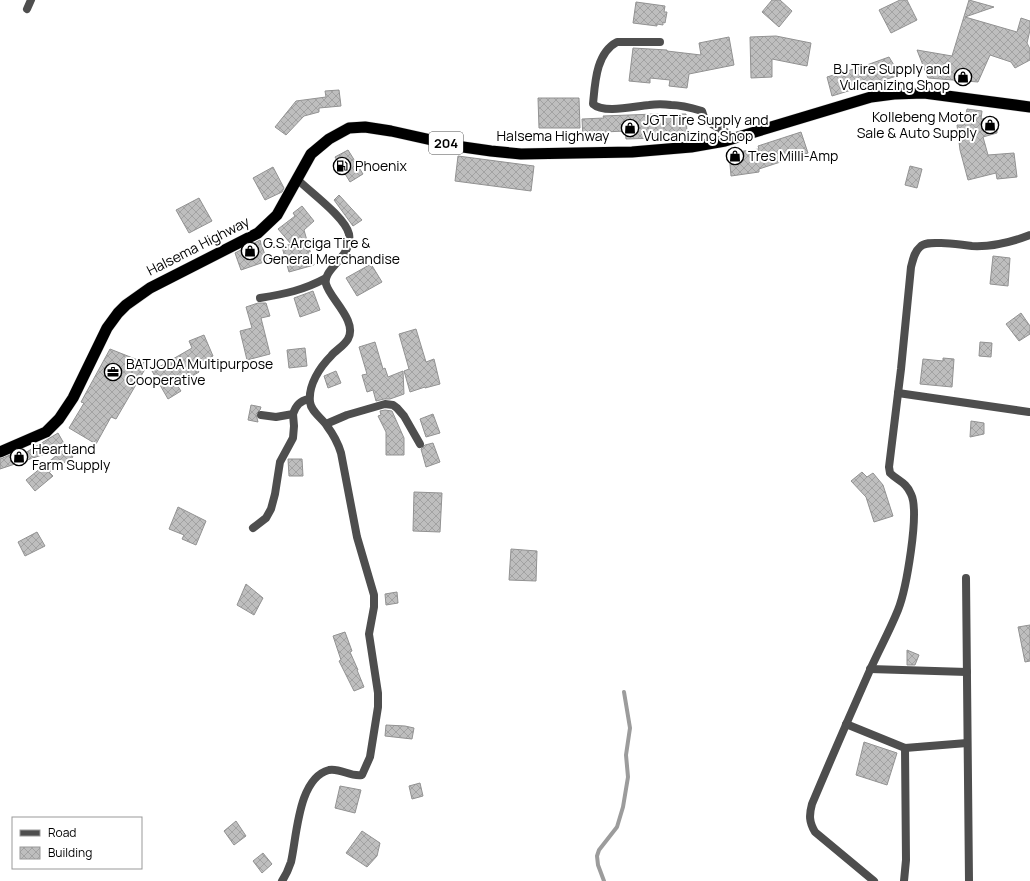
<svg xmlns="http://www.w3.org/2000/svg" width="1030" height="881" font-family="Manrope,sans-serif">
  <style>
    .lines { fill: none; stroke-linecap: round; stroke-linejoin: round }
    .stream { stroke: #9c9c9c; stroke-width: 4 }
    .building { fill: url(#building-cross-hatch); stroke: #929292 }
    .trunk-casing { stroke: #dbdbdb; stroke-width: 12 }
    .minor { stroke: #4e4e4e; stroke-width: 8 }
    .trunk { stroke: #000; stroke-width: 11 }
    .labels { text-anchor: middle; stroke-width: 4; stroke-linejoin: round; paint-order: stroke }
    .shield { fill: #fff; stroke: #4c4c4c; stroke-width: 1 }
    .shield-label { font-size: 13px; font-weight: bold; fill: #000 }
    .poi-label { font-size: 14px; fill: #000; stroke: #fff; text-anchor: start }
    .street-label { font-size: 14px; fill: #000; stroke: #fff }
  </style>
  <defs>
    <pattern id="building-cross-hatch" width="8" height="8" patternUnits="userSpaceOnUse"><rect width="8" height="8" fill="#bebebe"/><path d="M0 0l8 8M0 8l8-8" fill="none" stroke="#a2a2a2"/></pattern>
  </defs>
  <rect width="100%" height="100%" fill="#fff"/>
  <g class="lines">
    <path class="stream" d="M604 881 598 865 597 856 599 850 617 827 623 807 628 777 626 755 630 728 624 692"/>
  </g>
  <g class="building">
    <path d="M772 0H780L792 11 779 27 762 12Z"/>
    <path d="M900 0H907L917 20 891 33 879 10Z"/>
    <path d="M969 0 994 7 965 17 1017 32 1021 18 1030 21V30L1027 43 1030 49V60L1015 68 1011 62 990 55 978 82 928 78 917 50 952 56Z"/>
    <path d="M636 2 665 6 664 12H667L665 23 663 22V25L657 24V26L633 23Z"/>
    <path d="M776 36 811 43 807 66 772 59V77L751 78 750 37Z"/>
    <path d="M729 37 734 65 689 74 687 88 669 86 670 80 650 78V83L629 81 633 48 667 50V51L701 55 699 43Z"/>
    <path d="M889 57 900 75 832 96 827 77 864 66Z"/>
    <path d="M339 90 341 106 319 108V112L304 116 286 135 275 127 296 101 326 97 325 91Z"/>
    <path d="M538 98H579L580 128H539Z"/>
    <path d="M967 109 982 111 981 119H997V133L983 137 988 155 1014 153 1017 177 997 179 996 173 968 180 960 150 957 125H964Z"/>
    <path d="M655 114H686L687 133 656 134V138L626 139 625 131 604 132V137L583 138 582 119 604 118 603 116Z"/>
    <path d="M801 132 808 153 759 169V172L731 176 729 153 759 149 758 146Z"/>
    <path d="M348 150 363 174 350 182 335 157Z"/>
    <path d="M458 156 534 166 531 191 455 181Z"/>
    <path d="M910 166 922 169 917 188 905 185Z"/>
    <path d="M273 167 284 188 282 192 265 200 253 178Z"/>
    <path d="M339 195 362 220 353 226 334 200Z"/>
    <path d="M199 198 212 221 189 233 176 210Z"/>
    <path d="M302 206 314 221 304 230 314 265 289 272 282 247 291 244 278 229 295 216 293 213Z"/>
    <path d="M260 240 267 261 241 270 235 253Z"/>
    <path d="M993 256 1010 258 1008 286 990 284Z"/>
    <path d="M371 264 382 282 357 296 346 278Z"/>
    <path d="M313 291 320 310 300 317 294 298Z"/>
    <path d="M258 303H266L270 316 261 318 270 354 247 360 240 331 252 328 246 307Z"/>
    <path d="M1021 313 1030 326V334L1019 341 1006 324Z"/>
    <path d="M416 329 426 362 434 359 440 384 425 388V387L410 392 404 371 409 369 399 334Z"/>
    <path d="M204 335 213 356 195 365 199 372 177 385 181 391 168 399 152 371 192 348 189 341Z"/>
    <path d="M375 342 383 369 385 368 388 377 403 371 404 394 390 399H384L376 401 373 390 367 392 362 375 367 374 359 347Z"/>
    <path d="M980 342 992 343 991 357 979 356Z"/>
    <path d="M305 348 307 366 289 368 287 350Z"/>
    <path d="M110 349 148 364 116 419 111 417 96 444 69 428 84 403 81 402Z"/>
    <path d="M943 358 954 359 952 387 920 384 923 359 943 361Z"/>
    <path d="M336 371 341 383 328 388 324 376Z"/>
    <path d="M251 405 261 407 260 410 256 414 258 422 248 420Z"/>
    <path d="M385 410 392 411 404 438V455H386V432L378 416 381 415 380 411Z"/>
    <path d="M433 414 440 433 426 437 420 419Z"/>
    <path d="M971 421 984 423V434L970 437Z"/>
    <path d="M58 433 66 447 0 469V459L24 449 25 453Z"/>
    <path d="M433 443 440 462 426 467 421 449 425 445Z"/>
    <path d="M67 447 73 457 49 472 53 476 35 491 26 480Z"/>
    <path d="M288 459H302L303 476H289Z"/>
    <path d="M862 472 867 477 873 473 883 485 893 516 874 522 866 497 851 481Z"/>
    <path d="M414 492 442 493 440 532 413 531Z"/>
    <path d="M178 507 206 521 196 545 182 539 184 535 169 529Z"/>
    <path d="M37 532 45 546 25 556 18 542Z"/>
    <path d="M511 549 537 551 536 581 509 580Z"/>
    <path d="M246 584 263 598 254 615 237 605Z"/>
    <path d="M397 592 398 603 386 605 385 594Z"/>
    <path d="M1030 625V661L1025 662 1018 627Z"/>
    <path d="M345 632 352 651 350 652 358 670H357L364 687 354 691 339 661 341 660 333 636Z"/>
    <path d="M907 650 919 655 915 665H907Z"/>
    <path d="M386 725 405 726 414 728 412 739 385 736Z"/>
    <path d="M864 742 897 753 887 785 856 775Z"/>
    <path d="M420 783 423 796 412 799 409 786Z"/>
    <path d="M340 786 361 790 355 813 335 808Z"/>
    <path d="M236 821 246 836 234 845 224 831Z"/>
    <path d="M362 831 380 843 377 856 367 867 346 853Z"/>
    <path d="M263 853 272 864 262 873 253 861Z"/>
  </g>
  <g class="lines">
    <defs>
      <path id="trunk" d="M0 452 46 432 59 419 73 398 107 328 118 313 126 305 150 288 258 233 277 215 311 154 329 139 349 128 365 127 391 131 463 147 491 151 521 154 632 152 691 147 725 141 871 97 894 94 924 93 1030 107"/>
    </defs>
    <use href="#trunk" class="trunk-casing"/>
    <g class="minor">
      <path d="M27 9 31 0"/>
      <path d="M660 42H617C596 53 595 83 593 104 604 114 635 106 649 105 656 104 664 104 671 105 681 105 692 108 702 111L705 120 736 138"/>
      <path d="M260 298C285 294 304 290 326 278"/>
      <path d="M898 393 1029 412"/>
      <path d="M261 415 276 417 293 414C296 405 300 401 309 399"/>
      <path d="M326 424 347 415 385 404 393 405 397 408 404 416 420 444"/>
      <path d="M253 528 266 518 271 509 275 494 280 462 293 438 294 426 293 414"/>
      <path d="M966 578 969 881"/>
      <path d="M870 669 967 672"/>
      <path d="M846 724 905 748 967 743"/>
      <path d="M282 881C286 875 289 868 291 862 297 836 298 778 329 770 341 768 350 777 362 775L370 757 378 707V693L369 634 374 607V595L357 537 341 453C338 443 333 434 327 426 322 418 311 412 310 402 308 385 320 367 331 356 336 350 344 346 348 339 358 321 330 299 326 284 322 269 353 257 349 234 345 217 310 192 297 179"/>
      <path d="M874 881 815 832C809 822 809 815 812 804 831 759 850 715 870 670 879 650 890 630 898 610 906 590 920 512 911 494 906 482 898 481 890 473L889 467 901 369 911 267C913 260 914 252 920 247 925 242 934 243 941 243 951 243 962 245 972 246 992 247 1012 242 1030 235"/>
      <path d="M904 881 906 860 905 748"/>
    </g>
    <use href="#trunk" class="trunk"/>
  </g>
  <defs>
    <symbol id="shop-ring" viewBox="-11 -11 22 22"><circle r="9.5" fill="#fff" stroke="#000" stroke-width="1.5"/><path d="M-5-2.5h2.3a2.7 3.5 0 0 1 5.4 0H5L5.5 6h-11ZM-1.5-2.5h3a1.5 2.3 0 0 0-3 0Z" fill="#000"/></symbol>
    <symbol id="fuel-ring" viewBox="-11 -11 22 22"><circle r="9.5" fill="#fff" stroke="#000" stroke-width="1.5"/><path d="M-5.5-6h7V0h2V4h1.3V-2.5L3-4.5l.8-.8L6-3V5H2.5V1h-1V6h-7ZM-4.2-4.7v3.2H.2V-4.7Z" fill="#000"/></symbol>
    <symbol id="office-ring" viewBox="-11 -11 22 22"><circle r="9.5" fill="#fff" stroke="#000" stroke-width="1.5"/><path d="M-6-3h4V-5.5h4V-3h4V5H-6ZM-1-4.5V-3h2v-1.5ZM-6 0V1H6V0Z" fill="#000"/></symbol>
  </defs>
  <g fill-rule="evenodd">
    <use href="#shop-ring" x="953" y="67" width="20" height="20"/>
    <use href="#shop-ring" x="980" y="115" width="20" height="20"/>
    <use href="#shop-ring" x="620" y="118" width="20" height="20"/>
    <use href="#shop-ring" x="725" y="146" width="20" height="20"/>
    <use href="#fuel-ring" x="332" y="156" width="20" height="20"/>
    <use href="#shop-ring" x="240" y="241" width="20" height="20"/>
    <use href="#office-ring" x="103" y="362" width="20" height="20"/>
    <use href="#shop-ring" x="9" y="447" width="20" height="20"/>
  </g>
  <g class="labels">
    <rect class="shield" x="429" y="132" width="34" height="22" rx="3"/>
    <g class="shield-label">
      <text x="446" y="148">204</text>
    </g>
    <g class="poi-label">
      <text x="950" y="74" text-anchor="end">BJ Tire Supply and<tspan x="950" dy="16">Vulcanizing Shop</tspan></text>
      <text x="977" y="122" text-anchor="end">Kollebeng Motor<tspan x="977" dy="16">Sale &amp; Auto Supply</tspan></text>
      <text x="643" y="125">JGT Tire Supply and<tspan x="643" dy="16">Vulcanizing Shop</tspan></text>
      <text x="748" y="161">Tres Milli-Amp</text>
      <text x="355" y="171">Phoenix</text>
      <text x="263" y="248">G.S. Arciga Tire &amp;<tspan x="263" dy="16">General Merchandise</tspan></text>
      <text x="126" y="369">BATJODA Multipurpose<tspan x="126" dy="16">Cooperative</tspan></text>
      <text x="32" y="454">Heartland<tspan x="32" dy="16">Farm Supply</tspan></text>
    </g>
    <g class="street-label">
      <text x="553" y="141">Halsema Highway</text>
      <text transform="translate(198 246) rotate(-27)" y="5">Halsema Highway</text>
    </g>
  </g>
  <rect x="12" y="817" width="130" height="52" fill="#ffffff" stroke="#999999"/>
  <rect x="20" y="830" width="20" height="6" fill="#4e4e4e" stroke="#999999"/>
  <text x="48" y="837" font-size="12" fill="#000000">Road</text>
  <rect x="20" y="847" width="20" height="12" fill="url(#building-cross-hatch)" stroke="#999999"/>
  <text x="48" y="857" font-size="12" fill="#000000">Building</text>
</svg>
